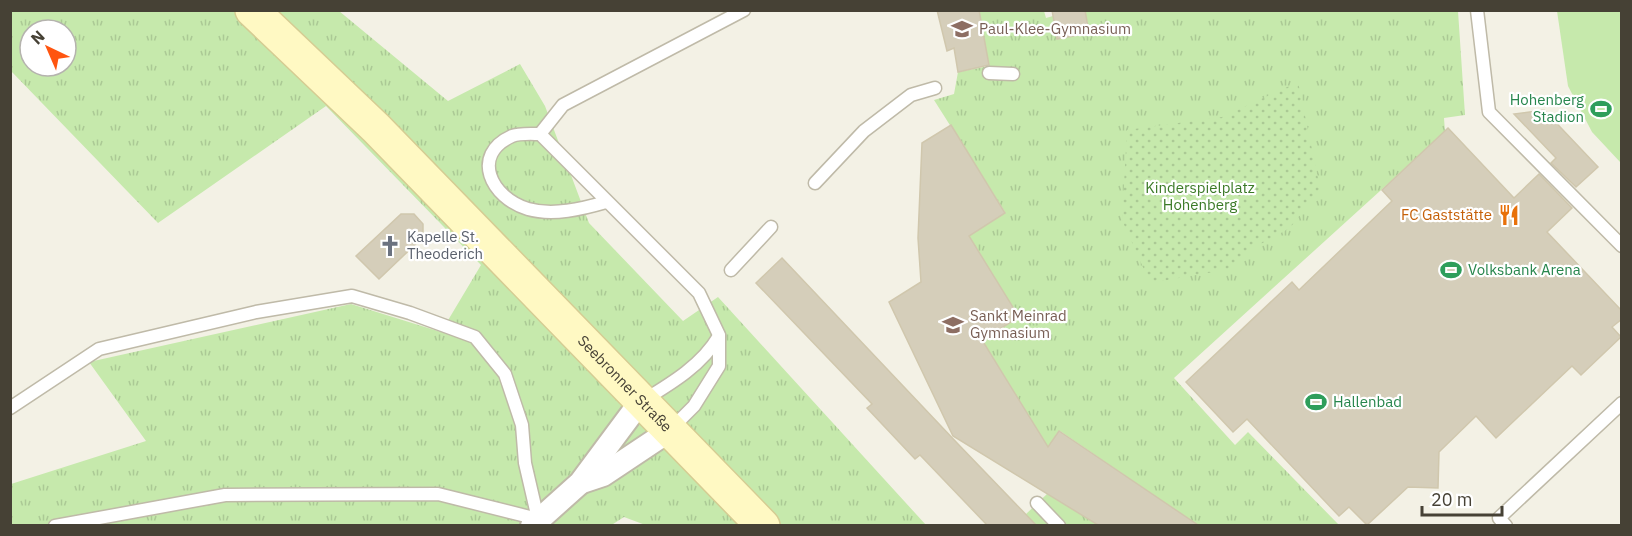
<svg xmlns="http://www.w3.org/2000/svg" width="1632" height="536" font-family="'IBM Plex Sans',sans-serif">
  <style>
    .grass { fill: url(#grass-tufts); fill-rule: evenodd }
    .park { fill: url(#park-dots) }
    .pitch { fill: #c6e9ac }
    .building { fill: #d5ceba; stroke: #d0c7ad; stroke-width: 1.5 }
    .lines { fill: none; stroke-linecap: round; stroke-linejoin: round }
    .lane-casing { stroke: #bfbaa8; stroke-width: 15 }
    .street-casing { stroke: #bfbaa8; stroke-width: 26 }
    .secondary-casing { stroke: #d5cc93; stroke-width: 36 }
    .lane { stroke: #fff; stroke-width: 12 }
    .street { stroke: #fff; stroke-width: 22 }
    .secondary { stroke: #fff9c3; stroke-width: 33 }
    .labels { text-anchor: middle; stroke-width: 4.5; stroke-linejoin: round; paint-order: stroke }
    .education-label { font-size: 15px; fill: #785e54; stroke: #fff; text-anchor: start }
    .leisure-label { font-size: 15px; fill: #27864d; stroke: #fff; text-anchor: start }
    .park-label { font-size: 15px; fill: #3a7926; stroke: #fff }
    .food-label { font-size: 15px; fill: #c56008; stroke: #fff; text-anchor: end }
    .worship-label { font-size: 15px; fill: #5b616d; stroke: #fff; text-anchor: start }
    .street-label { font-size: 15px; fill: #464135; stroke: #fff }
  </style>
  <defs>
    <pattern id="grass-tufts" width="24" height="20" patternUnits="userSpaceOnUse" patternTransform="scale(1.5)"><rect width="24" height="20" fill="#c6e9ac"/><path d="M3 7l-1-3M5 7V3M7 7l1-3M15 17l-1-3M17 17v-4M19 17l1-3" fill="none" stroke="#abc995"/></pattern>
    <pattern id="park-dots" width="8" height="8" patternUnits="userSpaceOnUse" patternTransform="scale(1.5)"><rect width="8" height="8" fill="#c6e9ac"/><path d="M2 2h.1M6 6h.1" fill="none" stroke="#abc995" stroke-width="1.8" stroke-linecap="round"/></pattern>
  </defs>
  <rect width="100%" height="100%" fill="#f3f1e5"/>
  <g class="grass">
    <path d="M11 10 339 11 448 101 520 64 545 106 589 223 683 321 718 297 926 525 648 526 624 517 610 526 11 525V484L146 441 89 362 351 304 441 332 481 265 326 106 158 223 11 71ZM30 30H66V66H30Z"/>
    <path d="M979 11H1044L1046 18 1053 16 1058 39 1089 33 1085 11H1458L1465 115 1444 118 1445 132 1174 378 1235 445 1248 432 1339 525H1186L1190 520 1060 431 1046 451 1032 421 979 335 966 232H974L1005 212 934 100 954 94 958 72 989 66Z"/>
    <path d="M1048 493 1098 525 1024 526 1025 515Z"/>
  </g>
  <path class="park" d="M1298 82 1320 188 1290 228 1257 246 1231 269 1150 283 1122 220 1127 130 1222 117Z"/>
  <path class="pitch" d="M1557 11H1621V163L1592 132 1568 86Z"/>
  <g class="building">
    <path d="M937 10H979L989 65 958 72 954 48 947 51Z"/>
    <path d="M1052 10H1085L1089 33 1057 39Z"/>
    <path d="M1544 110 1598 167 1576 187 1551 163 1556 158 1514 114Z"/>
    <path d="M951 125 1005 213 969 236 1019 317 982 340 1048 447 1059 431 1198 525H1098L953 436 889 302 921 282 918 238 922 143Z"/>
    <path d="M1448 128 1514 198 1539 174 1572 208 1547 232 1622 311V319L1612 327 1621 337 1581 375 1572 366 1496 438 1476 416 1439 452 1438 488 1408 487 1367 525 1349 507 1339 516 1247 419 1233 432 1186 382 1292 282 1299 290 1392 201 1382 190Z"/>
    <path d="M401 214H414L423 224V237L379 279 356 256Z"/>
    <path d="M782 258 958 444 1036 525H987L920 455 915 459 867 408 872 404 756 283Z"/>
  </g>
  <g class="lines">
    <defs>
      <g id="lane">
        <path d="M1477 10 1489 112 1622 246"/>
        <path d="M989 73 1013 74"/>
        <path d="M540 134 563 105 744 10"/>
        <path d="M815 183 864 131 911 95 935 88"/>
        <path d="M606 202C582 209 553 216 528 209 491 198 470 155 512 136 519 133 532 134 540 134L699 293 719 335V366L694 406 671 429"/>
        <path d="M731 270 771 227"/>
        <path d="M644 400C672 383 702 365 719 336"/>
        <path d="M10 408 99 349 256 312 352 296 410 313 475 337 505 374 522 425 525 463 538 519 438 494 225 495 55 526"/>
        <path d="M1037 503 1059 526"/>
        <path d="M1506 526 1499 518 1622 403"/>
      </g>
      <g id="street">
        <path d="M582 482 603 475 669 431"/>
        <path d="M532 526 580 483 641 401"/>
      </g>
      <g id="secondary">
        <path id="s1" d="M252 10 376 128 763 526"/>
      </g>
    </defs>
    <use href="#lane" class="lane-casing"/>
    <use href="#street" class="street-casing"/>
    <use href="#secondary" class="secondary-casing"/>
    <use href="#lane" class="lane"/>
    <use href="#street" class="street"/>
    <use href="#secondary" class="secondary"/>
  </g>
  <defs>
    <symbol id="school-bare" viewBox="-9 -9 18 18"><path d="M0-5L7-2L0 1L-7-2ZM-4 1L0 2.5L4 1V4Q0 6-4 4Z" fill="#8d6e63" stroke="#fff" stroke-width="2.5" paint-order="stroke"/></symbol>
    <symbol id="stadium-bare" viewBox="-9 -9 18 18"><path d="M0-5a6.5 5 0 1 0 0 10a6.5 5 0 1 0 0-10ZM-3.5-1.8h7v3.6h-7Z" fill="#2e9e5b" stroke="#fff" stroke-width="2.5" paint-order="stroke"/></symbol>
    <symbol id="restaurant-bare" viewBox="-9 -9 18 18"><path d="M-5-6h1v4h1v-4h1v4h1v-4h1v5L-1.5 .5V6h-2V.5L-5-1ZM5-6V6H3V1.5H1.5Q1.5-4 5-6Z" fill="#e8710a" stroke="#fff" stroke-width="2.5" paint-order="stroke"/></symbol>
    <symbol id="church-bare" viewBox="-9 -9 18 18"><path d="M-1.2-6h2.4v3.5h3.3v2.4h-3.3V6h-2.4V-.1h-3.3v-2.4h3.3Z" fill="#6b7280" stroke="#fff" stroke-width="2.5" paint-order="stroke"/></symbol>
  </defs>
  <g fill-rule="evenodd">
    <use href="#school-bare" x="947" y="14" width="30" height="30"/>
    <use href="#stadium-bare" x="1586" y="94" width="30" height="30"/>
    <use href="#restaurant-bare" x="1494" y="200" width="30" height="30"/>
    <use href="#church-bare" x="375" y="231" width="30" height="30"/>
    <use href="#stadium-bare" x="1436" y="255" width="30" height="30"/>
    <use href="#school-bare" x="938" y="310" width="30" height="30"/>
    <use href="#stadium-bare" x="1301" y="387" width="30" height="30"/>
  </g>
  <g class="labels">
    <g class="education-label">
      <text x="979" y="34">Paul-Klee-Gymnasium</text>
      <text x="970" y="321">Sankt Meinrad<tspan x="970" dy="17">Gymnasium</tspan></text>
    </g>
    <g class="leisure-label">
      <text x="1584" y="105" text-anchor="end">Hohenberg<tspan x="1584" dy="17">Stadion</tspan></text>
      <text x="1468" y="275">Volksbank Arena</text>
      <text x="1333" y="407">Hallenbad</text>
    </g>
    <g class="park-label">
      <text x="1200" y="193">Kinderspielplatz<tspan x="1200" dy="17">Hohenberg</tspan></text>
    </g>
    <g class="food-label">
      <text x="1492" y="220">FC Gaststätte</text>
    </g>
    <g class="worship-label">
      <text x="407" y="242">Kapelle St.<tspan x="407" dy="17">Theoderich</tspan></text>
    </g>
    <g class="street-label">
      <text dy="5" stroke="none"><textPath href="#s1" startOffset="528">Seebronner Straße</textPath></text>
    </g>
  </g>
  <rect width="1632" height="536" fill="none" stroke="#464135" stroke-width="24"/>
  <g transform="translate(48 48) rotate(316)"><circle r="28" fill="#ffffff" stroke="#b5b3ae" stroke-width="1.5"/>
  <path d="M0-4.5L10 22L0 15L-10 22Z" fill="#ff5510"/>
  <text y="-9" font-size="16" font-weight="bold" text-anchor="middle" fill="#464135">N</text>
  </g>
  <path d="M1422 506v9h80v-9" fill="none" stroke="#464135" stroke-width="3"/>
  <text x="1431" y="506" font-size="18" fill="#464135" stroke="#ffffff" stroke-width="4.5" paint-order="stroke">20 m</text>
</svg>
